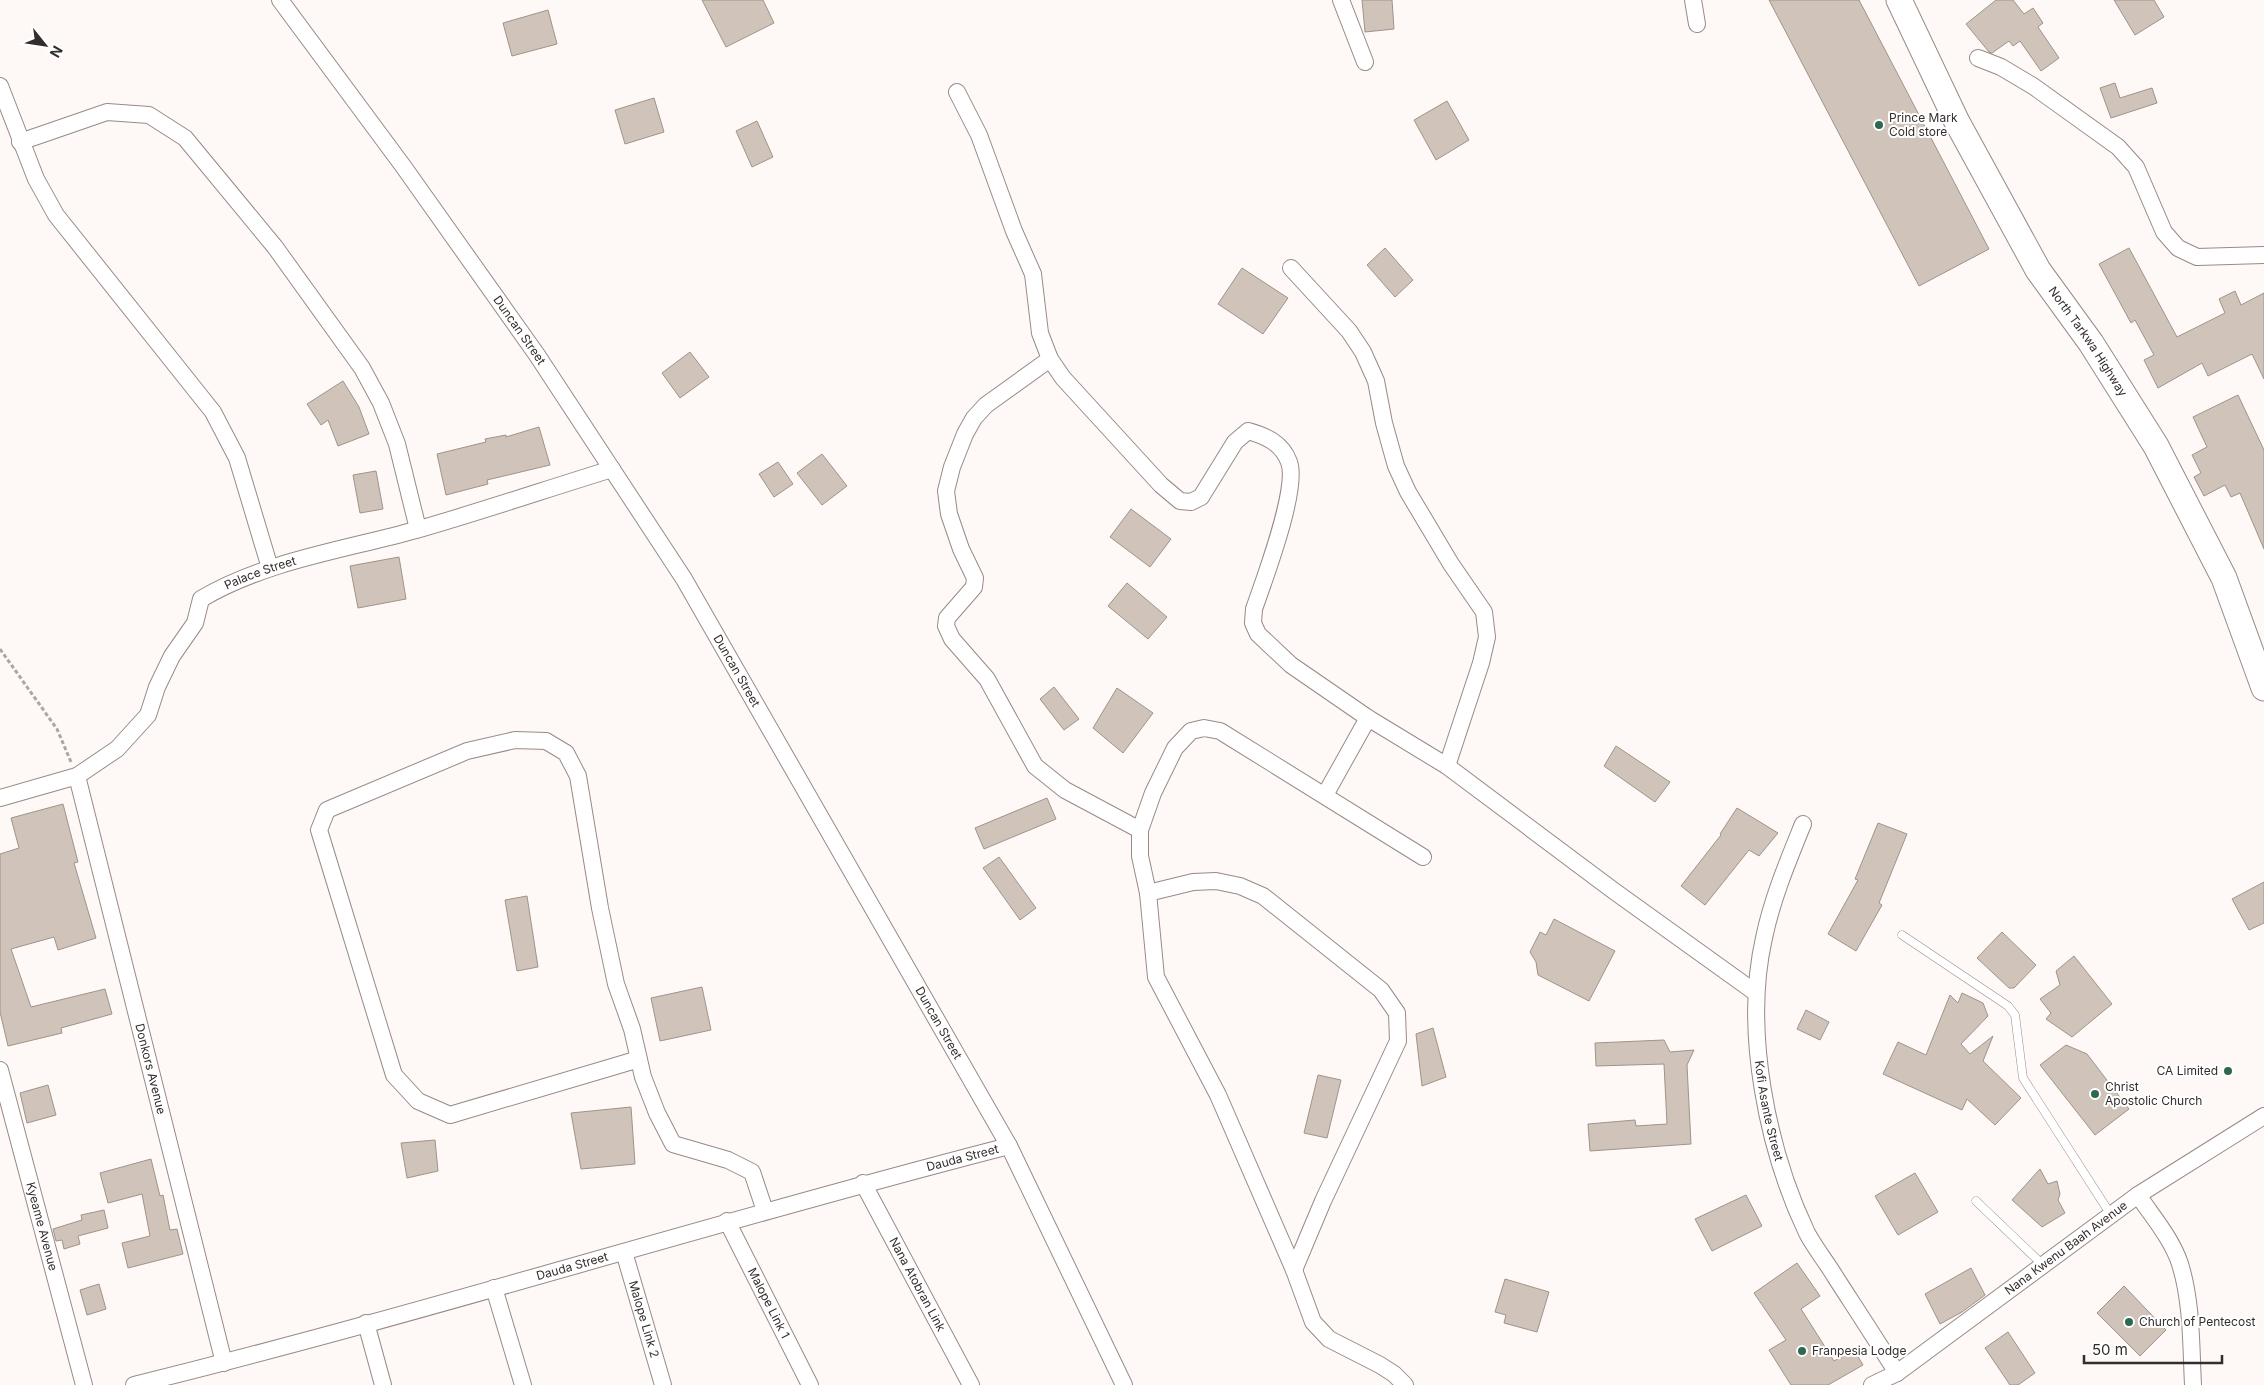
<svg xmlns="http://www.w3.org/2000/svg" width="2264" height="1385" font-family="Inter,sans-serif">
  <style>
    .building { fill: #d0c4ba; stroke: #9f938a }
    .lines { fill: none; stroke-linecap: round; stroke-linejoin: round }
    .service-casing { stroke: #998a86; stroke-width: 9 }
    .minor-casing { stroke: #998a86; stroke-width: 18 }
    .primary-casing { stroke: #998a86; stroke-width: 27 }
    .path { stroke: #aba5a3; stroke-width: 3; stroke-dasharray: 4 2.5; stroke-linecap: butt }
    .service { stroke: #fff; stroke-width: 8 }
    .minor { stroke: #fff; stroke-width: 16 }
    .primary { stroke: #fff; stroke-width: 25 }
    .poi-dot { fill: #2f6851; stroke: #fff; stroke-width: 2 }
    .labels { text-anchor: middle; stroke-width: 4; stroke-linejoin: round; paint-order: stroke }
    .poi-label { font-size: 12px; fill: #332d2c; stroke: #fff; text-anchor: start }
    .street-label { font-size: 12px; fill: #332d2c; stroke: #fff }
  </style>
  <rect width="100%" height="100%" fill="#fef8f6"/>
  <g class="building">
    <path d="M702 0H763L774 23 726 47Z"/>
    <path d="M1362 0H1392L1394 29 1365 32Z"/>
    <path d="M1769 0H1859L1989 249 1919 286Z"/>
    <path d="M1996 0H2013L2024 14 2033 8 2043 23 2038 27 2059 58 2041 71 2020 41 2013 46 2009 41 1992 53 1989 52 1966 24Z"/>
    <path d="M2114 0H2154L2164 17 2135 35Z"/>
    <path d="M548 10 557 44 512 56 503 23Z"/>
    <path d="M2115 83 2120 98 2152 88 2157 103 2111 118 2100 88Z"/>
    <path d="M654 98 664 132 625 144 615 110Z"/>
    <path d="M1447 101 1469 140 1436 160 1414 120Z"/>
    <path d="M757 121 773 157 752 167 736 131Z"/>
    <path d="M1385 248 1413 280 1395 297 1367 265Z"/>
    <path d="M2129 248 2177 337 2225 313 2219 299 2235 291 2241 305 2264 293V379L2252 354 2208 376 2202 363 2158 388 2144 360 2154 355 2135 320 2131 323 2099 264Z"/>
    <path d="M1242 268 1288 298 1263 334 1218 304Z"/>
    <path d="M690 352 709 377 680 398 662 373Z"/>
    <path d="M343 381 359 407 369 434 338 446 328 420 321 425 307 404Z"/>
    <path d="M2238 395 2264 450V549L2240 493 2231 497 2225 485 2204 496 2194 477 2201 473 2192 455 2207 447 2193 417Z"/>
    <path d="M539 427 550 465 487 480 488 484 446 495 437 454 486 442 485 439 506 435V437Z"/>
    <path d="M822 454 847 486 822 505 797 473Z"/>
    <path d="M778 462 793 484 774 497 759 474Z"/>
    <path d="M376 471 383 509 360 513 353 475Z"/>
    <path d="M1131 509 1171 539 1150 567 1110 537Z"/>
    <path d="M399 557 406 599 358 608 350 566Z"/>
    <path d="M1127 583 1167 617 1148 639 1108 606Z"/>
    <path d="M1054 687 1079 719 1064 730 1040 699Z"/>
    <path d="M1117 688 1153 713 1123 753 1093 728Z"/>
    <path d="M1616 746 1670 782 1655 802 1604 766Z"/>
    <path d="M1047 798 1056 819 984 849 975 828Z"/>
    <path d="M63 804 78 862 74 863 96 938 58 950 54 937 11 949 31 1007 105 989 112 1014 61 1028 62 1033 8 1046 0 1012V854L19 848 11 818Z"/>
    <path d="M1737 808 1778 833 1759 856 1749 850 1705 905 1681 886 1721 835 1720 834Z"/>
    <path d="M1878 823 1907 834 1879 903 1882 905 1856 951 1828 934 1858 880 1855 879Z"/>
    <path d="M999 857 1036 908 1020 920 983 868Z"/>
    <path d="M2264 882V923L2249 930 2232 899Z"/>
    <path d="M527 896 538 967 517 971 505 900Z"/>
    <path d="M1554 919 1615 951 1589 1001 1538 975 1536 962 1530 952 1540 932 1546 935Z"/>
    <path d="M2002 932 2036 965 2014 988H2009L1977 958Z"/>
    <path d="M2074 956 2112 1004 2072 1037 2046 1019 2051 1013 2040 999 2060 985 2056 971Z"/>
    <path d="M702 987 711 1030 660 1041 651 998Z"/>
    <path d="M1962 993 1983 1003 1988 1016 1961 1044 1970 1054 1993 1036 1983 1061 2021 1098 1995 1125 1967 1099 1962 1110 1883 1074 1898 1042 1926 1055 1950 995 1958 1003Z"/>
    <path d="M1806 1010 1829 1022 1820 1040 1797 1029Z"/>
    <path d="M1433 1028 1446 1077 1422 1086 1416 1034Z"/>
    <path d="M1664 1040 1670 1052 1694 1050 1687 1065 1691 1144 1590 1151 1588 1124 1635 1120 1636 1126 1667 1124 1664 1064 1596 1066 1595 1043Z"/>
    <path d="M2066 1045 2087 1054 2129 1109 2095 1135 2040 1065Z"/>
    <path d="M1318 1075 1341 1080 1327 1138 1304 1133Z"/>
    <path d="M48 1085 56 1115 27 1123 20 1093Z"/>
    <path d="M631 1107 635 1164 581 1169 571 1113Z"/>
    <path d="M435 1140 438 1171 407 1178 401 1143Z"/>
    <path d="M151 1159 160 1196 163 1195 170 1230 177 1229 183 1254 128 1268 122 1243 150 1236 142 1194 108 1203 100 1173Z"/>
    <path d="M2040 1169 2048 1184 2057 1181 2060 1194 2058 1200 2065 1213 2042 1227 2012 1200Z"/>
    <path d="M1915 1173 1938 1212 1898 1235 1875 1196Z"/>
    <path d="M1746 1195 1762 1226 1712 1251 1695 1219Z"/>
    <path d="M104 1210 108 1228 78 1236 80 1244 64 1249 62 1240 56 1241 53 1229 82 1220 81 1215Z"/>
    <path d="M1797 1263 1820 1296 1801 1309 1834 1361 1854 1350 1863 1365 1828 1385H1791L1769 1350 1786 1340 1754 1293Z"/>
    <path d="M1971 1268 1985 1295 1962 1312 1940 1324 1925 1294Z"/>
    <path d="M1505 1279 1549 1292 1537 1332 1504 1323 1506 1315 1495 1312Z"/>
    <path d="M99 1284 106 1309 87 1315 80 1290Z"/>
    <path d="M2124 1286 2166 1330 2140 1356 2097 1313Z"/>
    <path d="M2008 1332 2035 1373 2018 1385H2010L1985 1348Z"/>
  </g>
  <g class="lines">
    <defs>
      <g id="service">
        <path d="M1902 935 2008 1006 2015 1015 2023 1078 2111 1215"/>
        <path d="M1976 1201 2043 1265"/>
      </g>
      <g id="minor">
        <path id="s1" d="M280 0 403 166 537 355 684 579 1009 1146 1124 1385"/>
        <path d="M1341 0 1365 62"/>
        <path d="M1693 0 1697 24"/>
        <path d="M1978 58 2001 67 2033 86 2118 147 2136 167 2164 232 2178 248 2197 257 2264 255"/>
        <path d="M0 86 36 179 56 215 213 412 237 458 270 568"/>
        <path d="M957 92 979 135 1014 231 1033 274 1040 333 1050 359 1063 378 1161 485 1180 501 1191 502 1201 497 1235 442 1248 431C1266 436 1282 443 1289 462 1299 488 1264 580 1254 609L1253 623 1258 634 1291 665 1368 718 1447 766 1614 891 1756 993"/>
        <path d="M20 142 107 112 149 115 185 138 275 247 362 368 381 403 397 444 418 529"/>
        <path d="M1291 268 1349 331 1363 352 1376 381 1384 423 1396 466 1408 492 1451 564 1484 612 1487 637 1481 663 1447 766"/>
        <path d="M1050 359 986 405 974 418 965 434 952 467 946 491 949 514 961 549 975 578 974 587 947 618 946 626 952 639 987 679 1035 766 1065 790 1140 830"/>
        <path id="s2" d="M77 776 224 1363"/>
        <path d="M1325 795 1368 718"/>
        <path id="s3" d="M0 798 77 776 117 749 148 715 157 687 172 656 195 623 201 599C265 561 344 550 416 530 482 511 547 489 612 469"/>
        <path id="s4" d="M1803 824C1788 861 1772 899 1764 938 1743 1030 1767 1149 1807 1233 1815 1248 1827 1263 1836 1278 1856 1309 1877 1341 1897 1373"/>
        <path d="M1148 893 1193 882 1216 881 1240 886 1263 896 1381 990 1397 1013 1398 1041 1323 1201 1294 1270"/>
        <path d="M639 1059 450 1115 418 1101 394 1075 319 830 327 810 467 751 515 740 546 741 566 753 578 776 600 908 616 984 632 1029 643 1077 657 1113 673 1144 728 1160 752 1172 765 1211"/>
        <path id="s5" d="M0 1070 84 1385"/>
        <path id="s6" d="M863 1183 971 1385"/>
        <path d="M2138 1195C2152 1216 2172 1239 2180 1264 2192 1302 2191 1346 2193 1385"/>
        <path id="s7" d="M727 1221 810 1385"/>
        <path id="s8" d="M624 1252 663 1385"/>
        <path d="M494 1288 523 1385"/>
        <path d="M366 1323 383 1385"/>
        <path id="s9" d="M134 1385C427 1313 716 1221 1009 1146"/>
        <path d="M1405 1385 1394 1374 1380 1365 1329 1339 1313 1322 1294 1270 1218 1095 1156 977 1148 893 1140 856V830L1153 793 1175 748 1191 731 1204 728 1220 731 1423 857"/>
        <path id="s10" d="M1872 1385 1897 1373 2138 1195 2264 1116"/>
      </g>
      <g id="primary">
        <path id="s11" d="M1899 0 1957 122 2038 270 2091 343 2156 446 2224 578 2264 688"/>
      </g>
    </defs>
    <use href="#service" class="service-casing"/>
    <use href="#minor" class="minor-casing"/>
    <use href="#primary" class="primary-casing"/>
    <path class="path" d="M0 649 57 729 71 762"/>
    <use href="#service" class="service"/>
    <use href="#minor" class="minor"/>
    <use href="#primary" class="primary"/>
  </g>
  <g class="poi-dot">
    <circle cx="1879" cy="125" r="5"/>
    <circle cx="2228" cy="1071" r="5"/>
    <circle cx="2095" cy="1094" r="5"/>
    <circle cx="2129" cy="1322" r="5"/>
    <circle cx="1802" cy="1351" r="5"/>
  </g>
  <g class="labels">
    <g class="poi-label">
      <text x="1889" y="122">Prince Mark<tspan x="1889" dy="14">Cold store</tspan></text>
      <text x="2218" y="1075" text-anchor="end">CA Limited</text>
      <text x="2105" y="1091">Christ<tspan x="2105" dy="14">Apostolic Church</tspan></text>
      <text x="2139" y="1326">Church of Pentecost</text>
      <text x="1812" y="1355">Franpesia Lodge</text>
    </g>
    <g class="street-label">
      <text dy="4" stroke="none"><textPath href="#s1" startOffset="408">Duncan Street</textPath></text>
      <text dy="4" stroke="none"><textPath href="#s11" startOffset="391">North Tarkwa Highway</textPath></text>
      <text dy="4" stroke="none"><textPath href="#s3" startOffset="368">Palace Street</textPath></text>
      <text dy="4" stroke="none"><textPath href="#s1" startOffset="812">Duncan Street</textPath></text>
      <text dy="4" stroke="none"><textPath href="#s1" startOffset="1218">Duncan Street</textPath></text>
      <text dy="4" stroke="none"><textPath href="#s2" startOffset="302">Donkors Avenue</textPath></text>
      <text dy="4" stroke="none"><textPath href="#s4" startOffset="295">Kofi Asante Street</textPath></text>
      <text dy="4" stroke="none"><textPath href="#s9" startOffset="859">Dauda Street</textPath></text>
      <text dy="4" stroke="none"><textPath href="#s5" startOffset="162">Kyeame Avenue</textPath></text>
      <text dy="4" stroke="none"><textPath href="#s10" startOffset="238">Nana Kwenu Baah Avenue</textPath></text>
      <text dy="4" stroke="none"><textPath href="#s9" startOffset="454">Dauda Street</textPath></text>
      <text dy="4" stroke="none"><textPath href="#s6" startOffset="115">Nana Atobran Link</textPath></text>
      <text dy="4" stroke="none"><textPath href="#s7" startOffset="92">Malope Link 1</textPath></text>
      <text dy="4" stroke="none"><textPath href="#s8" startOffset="70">Malope Link 2</textPath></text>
    </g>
  </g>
  <g transform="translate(45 45) rotate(120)" stroke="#ffffff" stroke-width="4" paint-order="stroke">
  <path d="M0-4L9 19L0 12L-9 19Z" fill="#332d2c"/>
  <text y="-8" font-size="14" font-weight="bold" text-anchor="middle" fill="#332d2c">N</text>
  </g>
  <path d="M2084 1355v8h138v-8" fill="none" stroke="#332d2c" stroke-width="2.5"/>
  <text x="2092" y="1355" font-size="15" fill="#332d2c" stroke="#ffffff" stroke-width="4" paint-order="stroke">50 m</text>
</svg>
